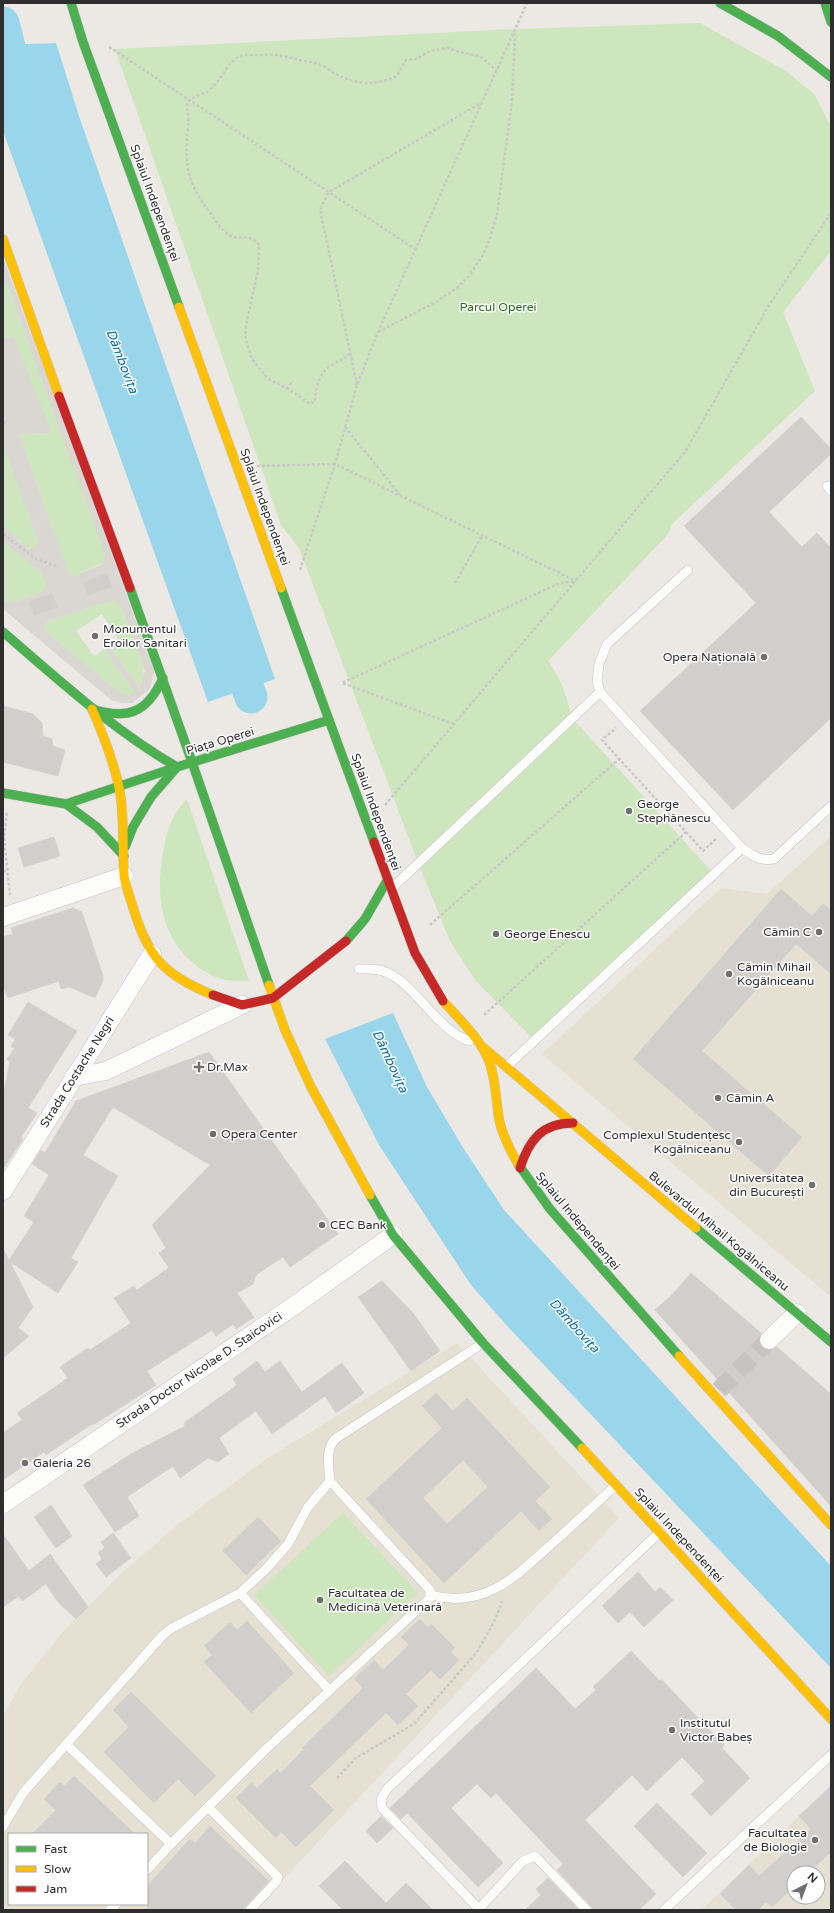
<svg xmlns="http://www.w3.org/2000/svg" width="834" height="1913" font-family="'Varela Round',sans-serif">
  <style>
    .education { fill: #e6e0d3; fill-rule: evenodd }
    .green { fill: #cee6be }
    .plaza { fill: #dad6d2; fill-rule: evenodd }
    .water { fill: #99d6ec }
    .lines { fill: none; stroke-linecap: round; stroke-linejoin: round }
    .river { stroke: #99d6ec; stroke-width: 33 }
    .building { fill: #d1cecb; stroke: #d7d4d0; fill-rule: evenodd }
    .street-tunnel { stroke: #c6c3c0; stroke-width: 18; stroke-dasharray: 18 9; stroke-linecap: butt }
    .lane-casing { stroke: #c5c4c5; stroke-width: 10 }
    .street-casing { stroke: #c5c4c5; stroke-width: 19 }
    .fast-casing { stroke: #c5c4c5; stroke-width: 10 }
    .slow-casing { stroke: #c5c4c5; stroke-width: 10 }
    .jam-casing { stroke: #c5c4c5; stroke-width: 10 }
    .path { stroke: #c9c9c8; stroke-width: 2.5; stroke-dasharray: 3 2; stroke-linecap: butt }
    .lane { stroke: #fcfcfb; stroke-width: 9 }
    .street { stroke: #fcfcfb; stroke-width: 18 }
    .fast { stroke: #4caf50; stroke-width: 9 }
    .slow { stroke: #ffc107; stroke-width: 9 }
    .jam { stroke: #c62828; stroke-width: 9 }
    .poi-dot { fill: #706f6e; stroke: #fff; stroke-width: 1.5 }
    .labels { text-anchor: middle; stroke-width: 3; stroke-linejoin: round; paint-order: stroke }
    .street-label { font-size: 12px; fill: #2e2e2e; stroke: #fff }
    .park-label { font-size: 12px; fill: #2c6e1b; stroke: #fff }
    .poi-label { font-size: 12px; fill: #2e2e2e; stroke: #fff; text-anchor: start }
    .water-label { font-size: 13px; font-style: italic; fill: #0d6fa3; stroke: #fff }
  </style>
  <rect width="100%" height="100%" fill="#ece8e4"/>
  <g class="education">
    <path d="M831 836V1297L542 1054 721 888 767 894Z"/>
    <path d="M457 1343 619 1518 255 1910H3V1716L21 1684 65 1629 125 1570 181 1522 266 1459ZM9 1834H147V1904H9Z"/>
    <path d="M831 1786V1910H701ZM794 1873H818V1897H794Z"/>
  </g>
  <g class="green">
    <path d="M700 23 786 71 815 95 831 127V251L783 312 815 391 673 523 668 534 548 661C561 678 567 697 572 718L714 874 535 1041 475 980 450 941 418 863 299 548 281 525 115 49 515 29Z"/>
    <path d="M3 280 7 285 104 549 105 557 102 563 74 576H71L68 572 19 434 51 433 14 337 3 338Z"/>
    <path d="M3 445 38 541 37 545 32 549 28 548 3 526Z"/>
    <path d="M3 542 42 573C46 578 48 585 43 591L16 602 3 600Z"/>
    <path d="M113 600 117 602 122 608 143 666 144 676 139 687 109 645 118 638 102 614 76 631 94 656 104 649 134 692 127 696 120 693 45 631 44 626 48 621Z"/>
    <path d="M187 799 249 981C241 981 232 981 225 980 213 977 201 970 193 963 162 936 156 898 162 860 165 837 170 816 187 799Z"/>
    <path d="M343 1513 418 1593 329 1676 254 1595Z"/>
  </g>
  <path class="plaza" d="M3 257 154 671 150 689 132 703H122L111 700 3 609V600L16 602 43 591 46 584 42 573 3 542V526L29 549 34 548 38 542 3 445V338L14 337 52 433 19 434 69 574 74 576 100 565 104 560 105 554 7 285 3 280ZM107 573 112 587 88 596 83 582ZM52 593 58 607 34 616 28 602ZM113 600 117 602 122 608 145 671 142 681 139 687 109 645 104 649 134 692 128 696 120 693 45 631 44 626 48 621Z"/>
  <g class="water">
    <path d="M56 43 80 119 275 679 208 702 3 131V45Z"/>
    <path d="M393 1013 427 1087 462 1146 504 1210 831 1566V1668L509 1328 471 1285 379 1145 325 1039Z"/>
  </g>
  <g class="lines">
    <g class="river">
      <path d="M3 23 13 63 22 88"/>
      <path d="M232 646 251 697"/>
    </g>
  </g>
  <g class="building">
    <path d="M801 417 831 449V454L769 512 802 547 817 533 831 548V718L733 810 640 711 756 603 684 526Z"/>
    <path d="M107 573 112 587 88 596 83 582Z"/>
    <path d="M52 593 58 607 34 616 28 602Z"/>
    <path d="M3 706 33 714 42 723 43 736 52 739 53 746 65 750 58 776 3 762Z"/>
    <path d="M54 837 60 856 24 867 18 848Z"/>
    <path d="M781 889 812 916 823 904 831 910V974L796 944 702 1051 802 1137 769 1176 633 1059Z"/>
    <path d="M73 908 82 912 103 976V981L95 998 69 987 61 989 59 981 8 998 3 985V937L13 934 11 928Z"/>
    <path d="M28 1002 77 1031 28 1108 37 1113 21 1137 23 1139 3 1169V1096L10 1062 7 1059 15 1048 11 1047 15 1039 8 1035Z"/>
    <path d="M209 1052 338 1234 290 1267 283 1257 256 1275 253 1284 237 1293 254 1317 236 1329 233 1324 216 1336 212 1330 147 1371 156 1385 93 1425 92 1424 46 1455 44 1452 3 1480V1433L22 1420 17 1413 68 1378 60 1367 88 1348 90 1350 131 1323 114 1298 134 1286 137 1290 169 1268 159 1253 166 1248 152 1225 210 1165 113 1107 83 1155 118 1176 71 1258 78 1262 58 1293 10 1262 33 1307 18 1328 29 1336 3 1358V1249L9 1260 34 1222 24 1216 49 1175 32 1164 41 1150 45 1153 76 1101Z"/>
    <path d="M691 1273 761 1333 759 1342 762 1348 771 1350 777 1347 831 1394V1506L655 1310 672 1295Z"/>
    <path d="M382 1281 413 1313 440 1351 411 1371 358 1297Z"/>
    <path d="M257 1361 265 1372 280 1361 302 1392 342 1363 364 1393 336 1413 325 1396 272 1434 256 1411 219 1438 229 1454 218 1462 208 1458 180 1478 173 1466 127 1497 139 1516 115 1532 83 1485 131 1454 185 1426 184 1423 237 1385 233 1379Z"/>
    <path d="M436 1393 453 1411 467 1398 550 1487 535 1501 552 1519 539 1531 521 1511 444 1583 366 1499 442 1428 422 1406ZM463 1460 488 1487 447 1524 423 1498Z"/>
    <path d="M51 1505 72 1536 56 1548 34 1517Z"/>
    <path d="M258 1517 281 1541 246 1575 223 1551Z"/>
    <path d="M113 1533 131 1558 106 1577 96 1564 102 1559 98 1553 105 1548 101 1542Z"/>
    <path d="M3 1534 29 1571 50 1554 88 1607 76 1619 58 1602 46 1584 22 1601 19 1596 3 1607Z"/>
    <path d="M638 1572 655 1592 660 1587 673 1600 644 1627 630 1612 618 1623 602 1606Z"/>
    <path d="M420 1619 428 1627 431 1624 455 1648 451 1652 459 1660 440 1679 431 1670 406 1694 418 1706 398 1725 386 1713 310 1786 334 1810 296 1847 281 1832 276 1838 236 1798 251 1783 257 1788 277 1769 281 1773 304 1749 302 1748 363 1688 354 1679 374 1660 383 1670 409 1645 401 1637Z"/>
    <path d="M247 1621 294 1673 251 1713 204 1662 212 1655 204 1646 230 1622 237 1630Z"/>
    <path d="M631 1651 660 1681 662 1680 724 1745 722 1748 750 1778 711 1816 691 1794 705 1781 682 1757 647 1791 632 1775 585 1820 656 1894 639 1910H593L591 1906 557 1870 563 1864 496 1793 491 1798 477 1784 451 1808 503 1863 478 1887 407 1813 401 1819 390 1808 536 1668 575 1709 596 1690 593 1687Z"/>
    <path d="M131 1692 216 1776 195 1796 178 1779 154 1803 104 1752 129 1727 113 1710Z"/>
    <path d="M74 1776 135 1834H32L56 1810 44 1799 60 1782 64 1786Z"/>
    <path d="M831 1786V1852L808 1873H794V1887L772 1907 766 1902 758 1910H736L720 1894 749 1865 759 1876 811 1829 799 1816Z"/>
    <path d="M657 1803 707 1853 683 1877 634 1826Z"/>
    <path d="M381 1816 393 1828 377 1843 366 1831Z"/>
    <path d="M210 1826 269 1881 242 1910H147V1886L190 1839 195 1843Z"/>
    <path d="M345 1861 386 1903 406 1883 433 1910H343L319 1886Z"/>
    <path d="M548 1878 579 1910H525L541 1895 536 1889Z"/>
  </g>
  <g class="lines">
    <path class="street-tunnel" d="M719 1390 769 1340"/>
    <defs>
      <g id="lane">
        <path d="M827 486 831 491"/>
        <path d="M688 570 607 644 599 664 597 681 600 692 742 848C753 856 760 861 774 859L831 806"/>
        <path d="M391 889 600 692"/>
        <path d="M359 969C367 969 375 968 383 971 414 981 433 1027 469 1041"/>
        <path d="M506 1067 742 848"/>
        <path d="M330 1481C329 1466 325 1451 335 1439L483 1343"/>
        <path d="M240 1593 329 1690"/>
        <path d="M431 1595C486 1610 518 1574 555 1541 576 1522 596 1504 616 1485"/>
        <path d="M66 1744 171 1844"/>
        <path d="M208 1807 278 1877 276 1882 250 1910"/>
        <path d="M3 1827 23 1793 162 1636 172 1628 240 1593 267 1568 288 1544 308 1507 330 1481 430 1590V1598L265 1750 171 1844 147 1870"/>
        <path d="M479 1909 523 1861 535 1856 587 1910"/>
        <path d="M110 1910 116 1904"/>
        <path d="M480 1910 382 1808 381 1799 387 1789 660 1532"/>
        <path d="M664 1910 831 1755"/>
      </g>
      <g id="street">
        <path d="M3 917 124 876"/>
        <path d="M74 1077 106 1071 242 1005"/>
        <path d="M3 1191 152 954"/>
        <path d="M769 1340 797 1313"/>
        <path d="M3 1504 295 1305 393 1235"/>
      </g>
      <g id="fast">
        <path d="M71 3 83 42 179 307"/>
        <path d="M720 3 778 36 831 77"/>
        <path d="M825 3 831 22"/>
        <path d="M130 588 192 762"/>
        <path d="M281 588 329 720"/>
        <path d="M3 632C59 680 113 730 177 767"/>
        <path d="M92 709C128 720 147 713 163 678"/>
        <path d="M192 762 269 985"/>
        <path d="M3 793 66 804 97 827 124 856"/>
        <path d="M66 804 177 767"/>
        <path d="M125 847 133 827 151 797 177 767 329 720 374 842"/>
        <path d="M346 941 365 919 388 879"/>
        <path d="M518 1164 550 1209 679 1356"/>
        <path d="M370 1195 393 1235 483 1343 582 1448"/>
        <path d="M696 1228 831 1342"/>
      </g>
      <g id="slow">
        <path d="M3 239 59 396"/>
        <path d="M179 307 281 588"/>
        <path d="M92 709C103 734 113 760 119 787 125 816 122 845 124 875 125 884 129 895 132 904 147 956 163 975 213 995"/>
        <path d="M269 985 285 1030 311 1087 370 1195"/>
        <path d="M443 1001C460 1020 482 1040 490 1064 496 1082 496 1100 499 1119 502 1134 510 1150 518 1164"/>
        <path d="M484 1048 696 1228"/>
        <path d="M679 1356 831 1525"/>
        <path d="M582 1448 831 1719"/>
      </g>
      <g id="jam">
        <path d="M59 396 130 588"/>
        <path d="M374 842 415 953 443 1001"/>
        <path d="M213 995 242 1005 273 998 346 941"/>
        <path d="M520 1168C529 1140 542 1123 573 1123"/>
      </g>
    </defs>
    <use href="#lane" class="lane-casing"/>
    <use href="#street" class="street-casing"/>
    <use href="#fast" class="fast-casing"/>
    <use href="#slow" class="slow-casing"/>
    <use href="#jam" class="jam-casing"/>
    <g class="path">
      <path d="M109 47 415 249"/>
      <path d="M378 332 436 302 457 288 471 273 483 255 490 238 497 214 512 101 515 31"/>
      <path d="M350 353C342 362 342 359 332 365 320 371 315 389 315 401L310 404 290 390 267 378 252 359 248 347 245 334 247 320 258 271 259 245C247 231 241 242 229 235 221 230 217 222 211 214 187 183 184 166 188 127 191 105 177 103 204 93 220 86 226 62 240 56 246 53 255 56 261 55 280 54 282 56 300 60 307 62 316 62 323 66 328 68 331 72 336 74 357 85 375 86 397 76L406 60 417 59 430 51 448 48 463 53 480 56 496 70"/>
      <path d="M357 385 320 209 329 192 481 103"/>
      <path d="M286 389 293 381"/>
      <path d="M3 423 8 421"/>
      <path d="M345 427 401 496"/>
      <path d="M257 466 335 464 576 581"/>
      <path d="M3 534 36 559 59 567"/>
      <path d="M300 570 335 464 357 385 378 332 527 3"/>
      <path d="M455 583 482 536"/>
      <path d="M454 724 342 683 560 583 576 581"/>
      <path d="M385 805 685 452 768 307 831 213"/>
      <path d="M7 813 4 837 10 895"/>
      <path d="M686 832 703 851 717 838"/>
      <path d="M3 871H7"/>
      <path d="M430 925 619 759"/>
      <path d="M484 1015 686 832 602 740 616 728"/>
      <path d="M337 1778 356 1758 414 1724 477 1652 495 1620 502 1601"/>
    </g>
    <use href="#lane" class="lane"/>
    <use href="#street" class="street"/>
    <use href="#fast" class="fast"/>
    <use href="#slow" class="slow"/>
    <use href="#jam" class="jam"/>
  </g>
  <g class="poi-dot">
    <circle cx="95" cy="636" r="4"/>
    <circle cx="764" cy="657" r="4"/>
    <circle cx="629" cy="811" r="4"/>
    <circle cx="819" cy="932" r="4"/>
    <circle cx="496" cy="934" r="4"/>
    <circle cx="729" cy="974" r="4"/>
    <path d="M197 1061h4v4h4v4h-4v4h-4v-4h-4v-4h4z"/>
    <circle cx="718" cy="1098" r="4"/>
    <circle cx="213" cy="1134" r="4"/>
    <circle cx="739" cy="1142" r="4"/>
    <circle cx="812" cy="1185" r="4"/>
    <circle cx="322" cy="1225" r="4"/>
    <circle cx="25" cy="1463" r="4"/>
    <circle cx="320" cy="1600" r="4"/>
    <circle cx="672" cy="1730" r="4"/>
    <circle cx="815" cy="1840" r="4"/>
  </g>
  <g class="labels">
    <g class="street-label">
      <text transform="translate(155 203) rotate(70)" y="4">Splaiul Independenței</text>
      <text transform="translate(265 507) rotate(70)" y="4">Splaiul Independenței</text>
      <text transform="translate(220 741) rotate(-17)" y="4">Piața Operei</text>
      <text transform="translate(376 812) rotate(70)" y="4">Splaiul Independenței</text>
      <text transform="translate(77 1072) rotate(-58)" y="4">Strada Costache Negri</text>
      <text transform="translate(578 1221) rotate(50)" y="4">Splaiul Independenței</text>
      <text transform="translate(719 1231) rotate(40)" y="4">Bulevardul Mihail Kogălniceanu</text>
      <text transform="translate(199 1370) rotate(-34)" y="4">Strada Doctor Nicolae D. Staicovici</text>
      <text transform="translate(679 1535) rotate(47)" y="4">Splaiul Independenței</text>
    </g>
    <g class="park-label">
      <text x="498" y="311">Parcul Operei</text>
    </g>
    <g class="poi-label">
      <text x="103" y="633">Monumentul<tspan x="103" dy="14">Eroilor Sanitari</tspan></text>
      <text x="756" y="661" text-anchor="end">Opera Națională</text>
      <text x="637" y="808">George<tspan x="637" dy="14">Stephănescu</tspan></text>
      <text x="811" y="936" text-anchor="end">Cămin C</text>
      <text x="504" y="938">George Enescu</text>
      <text x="737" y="971">Cămin Mihail<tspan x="737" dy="14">Kogălniceanu</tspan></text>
      <text x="207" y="1071">Dr.Max</text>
      <text x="726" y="1102">Cămin A</text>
      <text x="221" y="1138">Opera Center</text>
      <text x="731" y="1139" text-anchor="end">Complexul Studențesc<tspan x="731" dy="14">Kogălniceanu</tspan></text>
      <text x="804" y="1182" text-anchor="end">Universitatea<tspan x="804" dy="14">din București</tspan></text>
      <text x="330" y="1229">CEC Bank</text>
      <text x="33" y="1467">Galeria 26</text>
      <text x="328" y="1597">Facultatea de<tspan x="328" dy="14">Medicină Veterinară</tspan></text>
      <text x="680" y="1727">Institutul<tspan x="680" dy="14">Victor Babeș</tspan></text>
      <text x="807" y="1837" text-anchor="end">Facultatea<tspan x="807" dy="14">de Biologie</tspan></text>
    </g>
    <g class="water-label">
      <text transform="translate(123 361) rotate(69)" y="5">Dâmbovița</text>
      <text transform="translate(391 1061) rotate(65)" y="5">Dâmbovița</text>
      <text transform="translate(575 1325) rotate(48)" y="5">Dâmbovița</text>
    </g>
  </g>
  <rect width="834" height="1913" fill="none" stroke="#2e2e2e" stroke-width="8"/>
  <rect x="8" y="1833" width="140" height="72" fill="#ffffff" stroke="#ababab"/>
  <rect x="16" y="1846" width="20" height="6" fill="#4caf50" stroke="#ababab"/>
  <text x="44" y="1853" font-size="12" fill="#2e2e2e">Fast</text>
  <rect x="16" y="1866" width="20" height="6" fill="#ffc107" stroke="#ababab"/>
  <text x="44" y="1873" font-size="12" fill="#2e2e2e">Slow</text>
  <rect x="16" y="1886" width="20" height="6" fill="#c62828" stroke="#ababab"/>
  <text x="44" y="1893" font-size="12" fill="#2e2e2e">Jam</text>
  <g transform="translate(806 1885) rotate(42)"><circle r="19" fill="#ffffff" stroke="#ababab"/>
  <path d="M0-3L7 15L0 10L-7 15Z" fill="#706f6e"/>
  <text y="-6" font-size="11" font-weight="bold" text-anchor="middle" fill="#2e2e2e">N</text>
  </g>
</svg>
